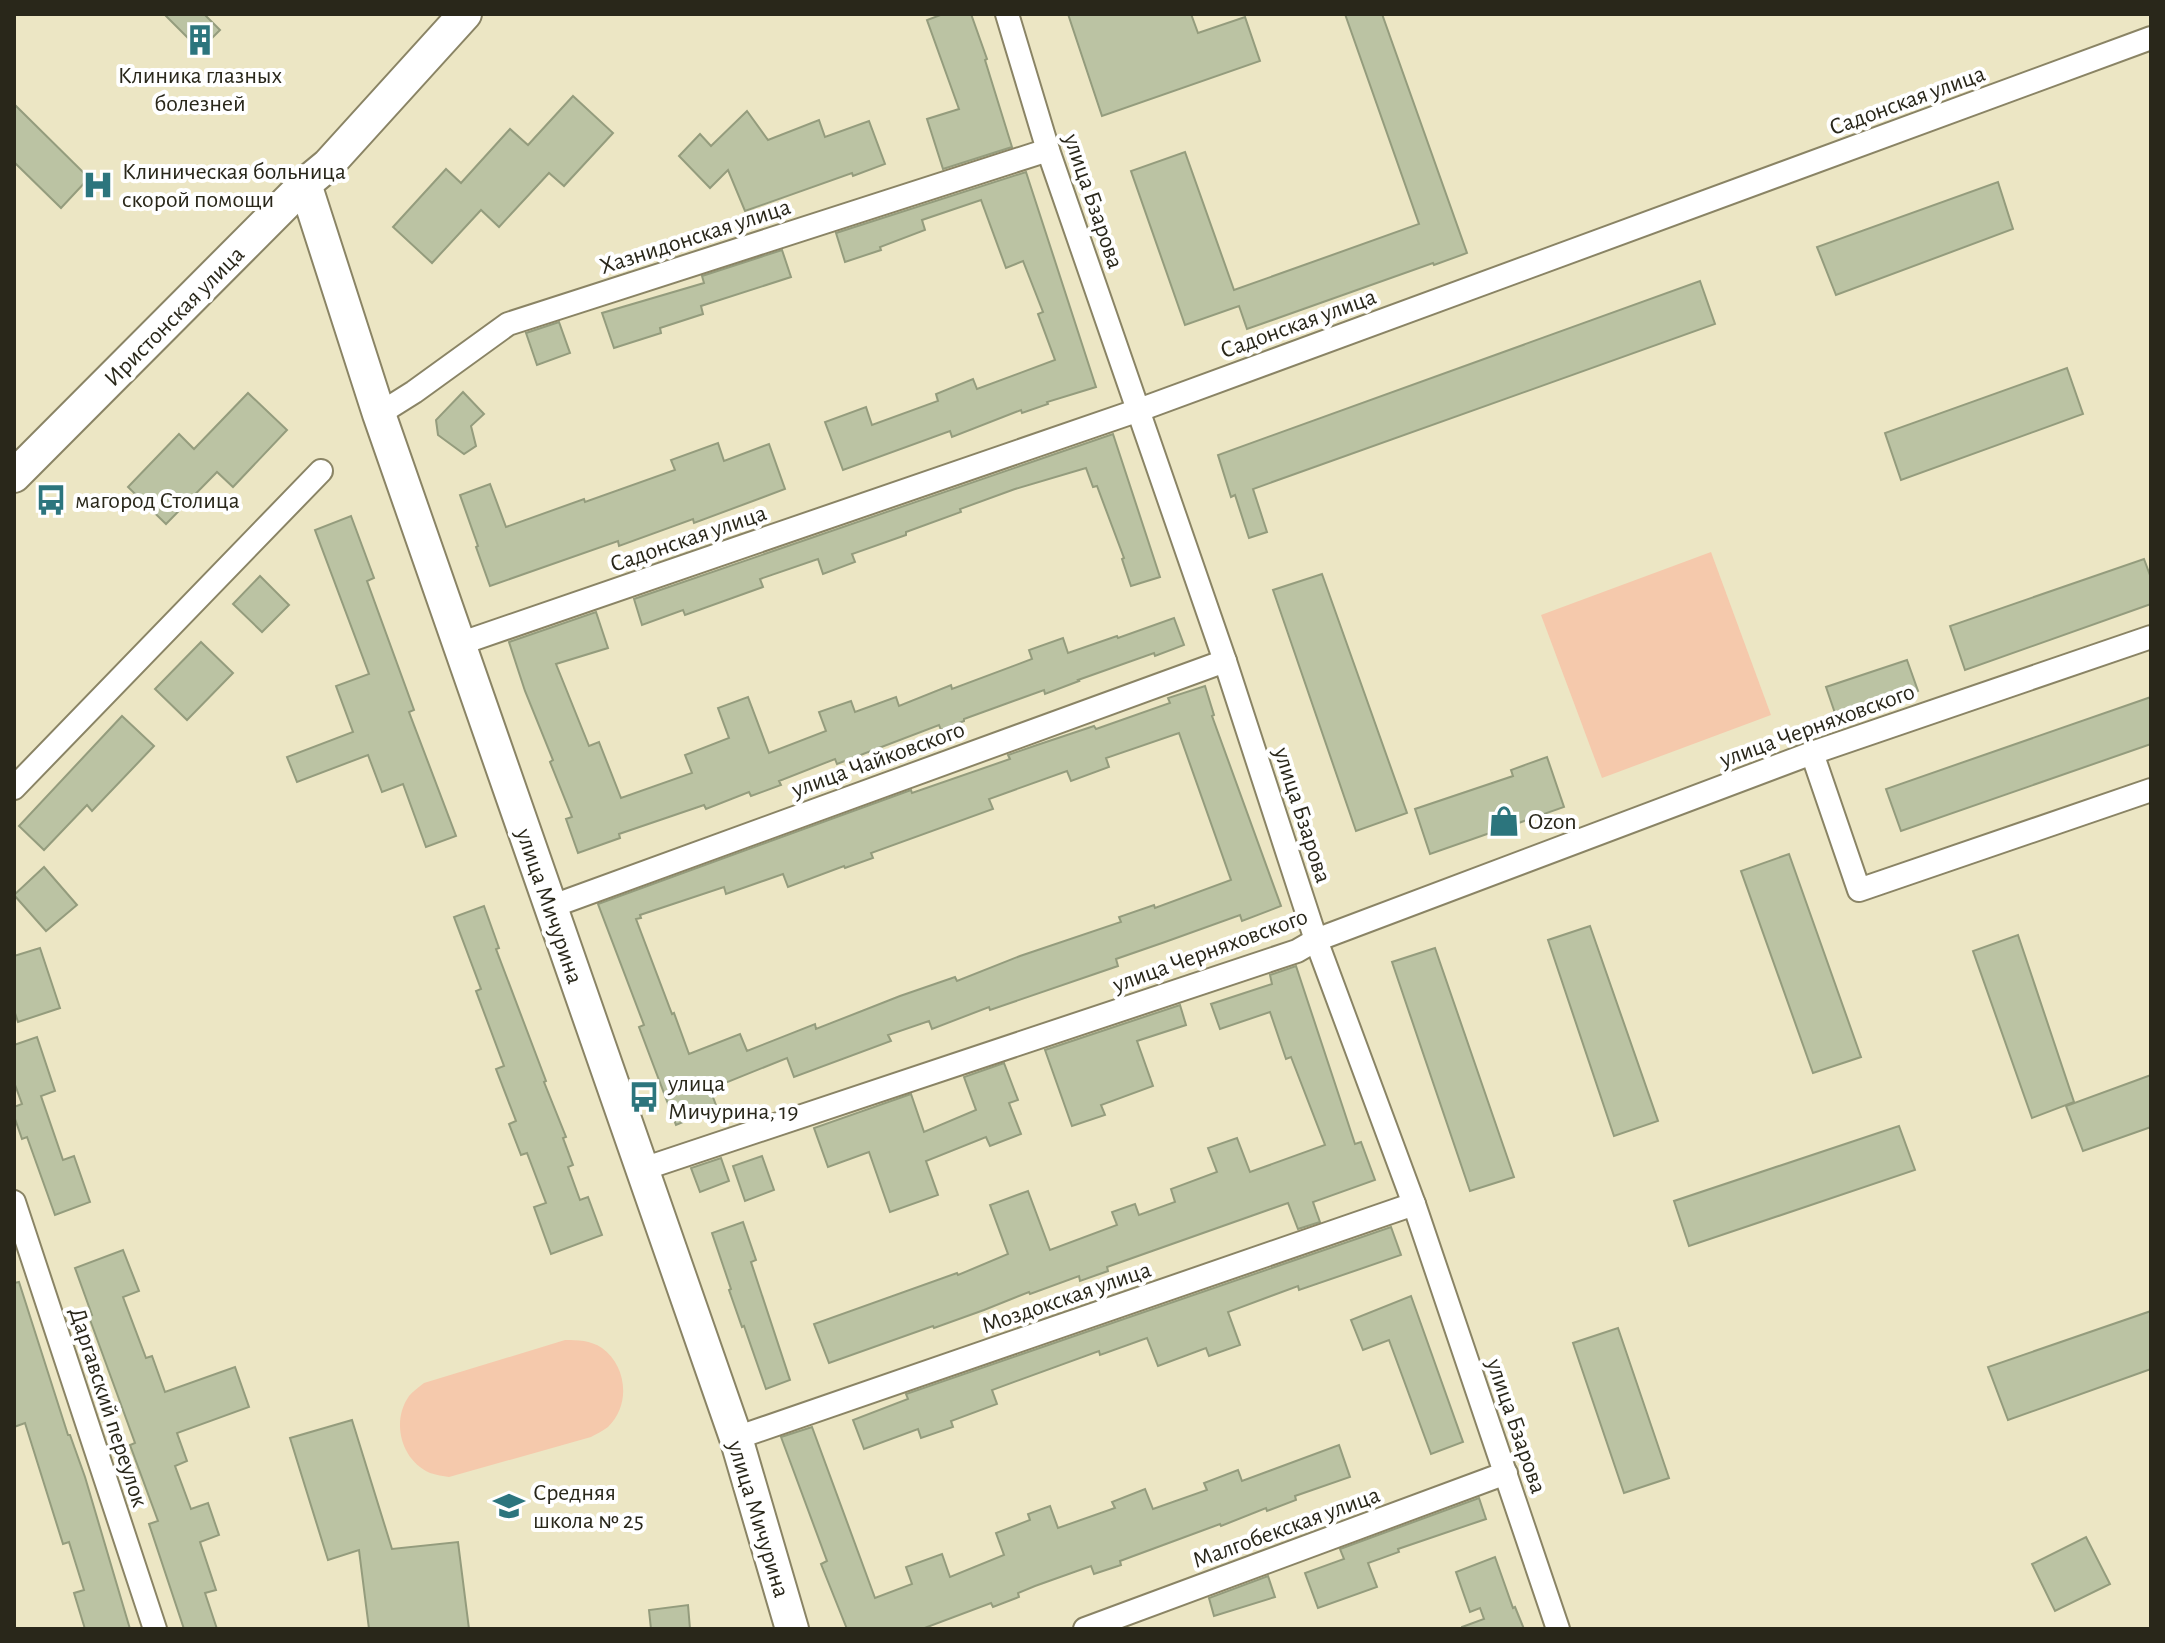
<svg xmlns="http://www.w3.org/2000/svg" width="2165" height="1643" font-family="'Alegreya Sans',sans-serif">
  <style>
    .green { fill: #f5c9ac }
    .building { fill: #bbc3a3; stroke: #949c7d; stroke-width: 2; fill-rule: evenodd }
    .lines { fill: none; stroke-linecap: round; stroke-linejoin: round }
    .street-casing { stroke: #8a8465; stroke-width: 26 }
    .secondary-casing { stroke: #8a8465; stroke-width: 36 }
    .street { stroke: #fff; stroke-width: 22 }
    .secondary { stroke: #fff; stroke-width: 32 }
    .labels { text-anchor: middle; stroke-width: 8; stroke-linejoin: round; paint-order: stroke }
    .poi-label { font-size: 24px; fill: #29271a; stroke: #fff; text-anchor: start }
    .street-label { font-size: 24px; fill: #29271a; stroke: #fff }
  </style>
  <rect width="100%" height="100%" fill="#ece6c4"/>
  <g class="green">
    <path d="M1711 552 1771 715 1602 778 1541 615Z"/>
    <path d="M565 1340C578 1340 590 1340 602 1348 627 1366 631 1405 608 1427 603 1431 596 1434 591 1437L449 1477C443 1476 436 1475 430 1473 401 1460 391 1422 409 1396 413 1391 419 1387 424 1383Z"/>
  </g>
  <g class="building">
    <path d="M164 14H204L220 30 200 50Z"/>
    <path d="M943 14H971L987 59 985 60 1012 147 943 169 927 119 959 109 927 20Z"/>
    <path d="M1068 14H1191L1198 33 1245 17 1260 61 1102 116Z"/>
    <path d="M1345 14H1382L1467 253 1434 265 1433 263 1247 329 1239 306 1185 325 1131 171 1185 152 1234 290 1419 224Z"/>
    <path d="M573 96 613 133 564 186 549 173 499 227 481 210 432 263 393 227 446 169 461 183 510 129 528 145Z"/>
    <path d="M14 104 89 178 61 208 14 162Z"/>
    <path d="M747 111 768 140 819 120 825 137 869 121 885 164 853 176 852 173 745 211 728 170 710 188 679 156 700 134 711 146Z"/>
    <path d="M1026 172 1096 387 1047 402 1048 404 1022 413 1021 410 952 437 950 431 843 470 825 422 866 407 872 425 938 401 936 394 973 379 977 389 1055 360 1038 314 1043 312 1023 261 1006 268 981 200 922 220 925 230 880 247 881 250 845 262 836 233Z"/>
    <path d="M1998 182 2013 229 1836 295 1817 247Z"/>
    <path d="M782 250 791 277 701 306 703 314 660 328 661 333 614 348 602 313 704 283 702 276Z"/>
    <path d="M1700 281 1715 324 1253 489 1267 532 1249 538 1235 495 1231 497 1218 455Z"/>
    <path d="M559 322 570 353 537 365 526 333Z"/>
    <path d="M2067 368 2083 414 1901 480 1885 433Z"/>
    <path d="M463 392 484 414 471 426 476 446 464 454 438 435 436 420Z"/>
    <path d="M248 393 287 430 233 487 217 472 166 524 128 487 179 434 194 449Z"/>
    <path d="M1113 434 1160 577 1131 586 1122 559 1124 558 1097 486 1093 487 1086 468 1015 489 960 509 961 512 906 532V535L852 554 855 562 823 574 818 559 760 579 763 587 685 615 683 610 642 625 634 599Z"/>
    <path d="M718 443 724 461 769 444 785 489 694 523 693 519 619 546 618 541 490 586 476 547 478 546 460 495 490 484 506 527 584 499 585 502 675 470 671 460Z"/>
    <path d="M351 516 374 578 367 581 414 710 409 712 456 836 426 847 403 784 382 792 368 755 297 782 287 757 353 732 336 686 369 674 315 530Z"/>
    <path d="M2144 559 2151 578V604L1965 670 1950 626Z"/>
    <path d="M1322 574 1407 813 1356 831 1273 590Z"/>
    <path d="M260 576 289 605 262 632 233 604Z"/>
    <path d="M596 612 608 648 556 664 589 746 599 742 621 798 692 773 685 755 729 738 718 708 748 697 769 753 826 731 819 712 851 701 855 712 896 697 899 706 951 685 952 689 1032 659 1029 650 1063 638 1068 653 1117 636 1118 638 1174 618 1184 645 1155 656 1154 653 1078 680 1079 681 1045 694 1044 690 964 719V721L941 730 939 725 837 764 835 759 779 781 781 785 751 796 749 792 706 809 704 805 619 834 620 838 578 853 566 819 572 817 550 762 553 760 525 691 509 642Z"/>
    <path d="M201 642 233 673 187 720 155 689Z"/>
    <path d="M1907 660 1918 691 1837 719 1826 687Z"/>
    <path d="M1205 686 1214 715 1212 716 1281 906 1242 921 1240 915 1165 942 1116 959 1118 966 990 1010 989 1007 932 1029 929 1021 888 1035 891 1041 794 1077 787 1058 710 1089 717 1108 676 1125 639 1027 644 1025 598 904 911 790 912 793 1010 759 1008 755 1037 745 1094 726 1096 729 1170 703 1168 698ZM1179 733 1231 880 1155 908 1154 905 1119 917 1121 922 1020 956 957 981 955 977 900 996 816 1029 815 1024 747 1051 740 1034 689 1054 674 1013 672 1014 636 919 641 918 640 915 724 887 726 894 783 874 788 887 844 866 845 868 873 858 871 853 993 809 989 799 1067 771 1071 781 1109 767 1106 758Z"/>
    <path d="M2151 697V744L1901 831 1886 789Z"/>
    <path d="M122 716 154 746 92 811 87 805 44 850 19 826Z"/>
    <path d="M1547 757 1564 807 1430 854 1415 809 1513 776 1511 770Z"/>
    <path d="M1789 854 1861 1057 1813 1073 1741 871Z"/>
    <path d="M44 867 77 905 46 931 14 895Z"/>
    <path d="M484 906 499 948 496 949 546 1081 544 1082 566 1137 563 1138 573 1165 568 1167 580 1200 588 1197 602 1235 551 1254 534 1207 546 1203 527 1153 521 1155 509 1124 516 1121 496 1069 504 1066 476 991 481 989 454 917Z"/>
    <path d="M1590 926 1658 1121 1614 1136 1548 940Z"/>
    <path d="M2018 935 2074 1102 2032 1118 1973 951Z"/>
    <path d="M40 948 60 1008 18 1022 14 1010V956Z"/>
    <path d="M1435 948 1514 1177 1470 1191 1392 962Z"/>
    <path d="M1296 966 1355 1144 1361 1142 1375 1180 1313 1202 1320 1222 1298 1229 1288 1203 1107 1267 1108 1271 1080 1281 1079 1276 1030 1294 1029 1292 984 1310 934 1328 933 1326 829 1363 814 1324 957 1273 958 1275 1008 1254 990 1205 1028 1191 1050 1250 1117 1225 1112 1212 1135 1204 1139 1215 1175 1202 1171 1189 1217 1172 1208 1148 1237 1138 1250 1172 1325 1145 1291 1057 1286 1059 1270 1012 1220 1029 1211 1004 1272 984 1270 975Z"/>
    <path d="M1180 1005 1186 1025 1137 1041 1153 1086 1101 1105 1105 1115 1072 1126 1045 1050Z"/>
    <path d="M37 1037 55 1091 41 1096 63 1160 74 1156 90 1202 55 1215 27 1137 22 1139 14 1116V1107L22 1104 14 1082V1045Z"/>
    <path d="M1004 1063 1018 1100 1009 1103 1021 1134 990 1146 986 1137 926 1161 938 1195 890 1212 869 1152 828 1167 814 1128 911 1094 924 1132 976 1110 964 1077Z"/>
    <path d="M2151 1075V1127L2083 1151 2066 1106Z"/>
    <path d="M1899 1126 1915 1170 1689 1246 1674 1201Z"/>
    <path d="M762 1156 774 1190 745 1201 733 1166Z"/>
    <path d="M721 1158 729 1181 700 1192 691 1168Z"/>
    <path d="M743 1222 756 1260 751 1262 790 1380 766 1389 744 1326 742 1327 729 1290 731 1289 712 1233Z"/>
    <path d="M1391 1227 1401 1255 1299 1290 1298 1286 1228 1312 1240 1345 1209 1356 1206 1348 1158 1366 1147 1338 1100 1355 1099 1351 992 1390 997 1404 951 1421 953 1427 921 1438 918 1429 864 1449 853 1420 908 1399 906 1394Z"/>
    <path d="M123 1250 139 1291 123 1297 146 1358 152 1356 165 1392 235 1367 249 1407 177 1433 187 1461 175 1466 191 1509 208 1503 219 1535 200 1542 216 1590 205 1593 217 1629H184L149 1524 158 1521 130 1445 135 1443 89 1317 92 1315 75 1268Z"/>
    <path d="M19 1282 68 1435H70L85 1477 130 1629H85L74 1593 84 1590 69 1542 63 1544 25 1423 14 1427V1283Z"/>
    <path d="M1411 1296 1463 1442 1431 1454 1389 1340 1363 1350 1351 1320Z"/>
    <path d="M2151 1311V1369L2008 1420 1988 1367Z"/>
    <path d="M1618 1328 1669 1478 1624 1493 1573 1343Z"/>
    <path d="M352 1420 392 1549 458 1542 469 1629H369L359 1550 328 1560 290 1438Z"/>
    <path d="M812 1427 875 1598 912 1584 906 1567 942 1554 950 1577 1004 1555 996 1533 1030 1520 1028 1514 1050 1506 1058 1528 1115 1508 1112 1502 1145 1489 1153 1509 1207 1490 1204 1483 1238 1470 1242 1481 1339 1445 1350 1477 1295 1496 1296 1500 1267 1511 1266 1508 1221 1526 1220 1524 1120 1561 1121 1565 1094 1574 1091 1566 1035 1586 1018 1593 1019 1597 993 1607 991 1603 922 1629H847L821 1564 827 1561 781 1437Z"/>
    <path d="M1479 1498 1486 1519 1398 1549 1399 1552 1368 1563 1377 1587 1318 1608 1305 1573 1344 1559 1340 1549Z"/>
    <path d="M2086 1537 2110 1584 2055 1611 2032 1564Z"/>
    <path d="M1495 1557 1513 1608 1515 1607 1524 1629H1462V1627L1484 1619 1480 1608 1470 1612 1456 1572Z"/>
    <path d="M1268 1576 1275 1597 1214 1616 1209 1598Z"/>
    <path d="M688 1605 690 1629H651L649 1610Z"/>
  </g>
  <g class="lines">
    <defs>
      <g id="street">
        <path d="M1007 14 1048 150 1225 661 1316 940 1414 1204 1558 1629"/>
        <path d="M379 414 414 392 508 324 1048 150"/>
        <path d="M459 644 1139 410 2151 38"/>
        <path d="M1812 753 1859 890 2151 790"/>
        <path d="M14 788 321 471"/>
        <path d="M550 907 1225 661"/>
        <path d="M643 1169 1297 951 1316 940 1812 753 2151 637"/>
        <path d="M14 1202 155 1629"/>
        <path d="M736 1438 1414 1204"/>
        <path d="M1085 1629 1506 1473"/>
      </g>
      <g id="secondary">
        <path d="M305 184 379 414 736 1438 792 1629"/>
        <path d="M14 476 305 184 328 165 465 14"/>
      </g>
    </defs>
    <use href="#street" class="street-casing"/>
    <use href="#secondary" class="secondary-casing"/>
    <use href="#street" class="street"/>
    <use href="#secondary" class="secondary"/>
  </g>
  <defs>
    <symbol id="building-bare" viewBox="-9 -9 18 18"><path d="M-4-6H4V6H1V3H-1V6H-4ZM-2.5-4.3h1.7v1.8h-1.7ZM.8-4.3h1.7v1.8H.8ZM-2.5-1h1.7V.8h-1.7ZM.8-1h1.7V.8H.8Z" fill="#2c757d" stroke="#fff" stroke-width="2.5" paint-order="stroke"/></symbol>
    <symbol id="hospital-bare" viewBox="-9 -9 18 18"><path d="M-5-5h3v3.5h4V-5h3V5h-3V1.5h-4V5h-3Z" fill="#2c757d" stroke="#fff" stroke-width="2.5" paint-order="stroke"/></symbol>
    <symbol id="bus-bare" viewBox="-9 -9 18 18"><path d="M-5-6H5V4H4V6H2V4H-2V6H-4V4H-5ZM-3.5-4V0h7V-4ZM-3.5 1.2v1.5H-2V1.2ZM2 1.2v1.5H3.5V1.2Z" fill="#2c757d" stroke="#fff" stroke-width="2.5" paint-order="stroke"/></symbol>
    <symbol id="shop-bare" viewBox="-9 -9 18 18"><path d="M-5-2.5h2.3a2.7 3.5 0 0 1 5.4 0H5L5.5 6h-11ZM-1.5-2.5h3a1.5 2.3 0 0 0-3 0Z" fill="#2c757d" stroke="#fff" stroke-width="2.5" paint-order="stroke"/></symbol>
    <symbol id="school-bare" viewBox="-9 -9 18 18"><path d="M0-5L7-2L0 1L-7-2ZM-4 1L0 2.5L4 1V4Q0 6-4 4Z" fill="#2c757d" stroke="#fff" stroke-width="2.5" paint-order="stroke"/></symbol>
  </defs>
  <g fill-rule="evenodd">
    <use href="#building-bare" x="178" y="18" width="44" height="44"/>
    <use href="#hospital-bare" x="76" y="163" width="44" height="44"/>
    <use href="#bus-bare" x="29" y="478" width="44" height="44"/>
    <use href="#shop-bare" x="1482" y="799" width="44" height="44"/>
    <use href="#bus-bare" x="622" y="1075" width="44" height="44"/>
    <use href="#school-bare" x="487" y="1484" width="44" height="44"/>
  </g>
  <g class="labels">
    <g class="poi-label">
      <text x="200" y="83" text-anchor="middle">Клиника глазных<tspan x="200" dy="28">болезней</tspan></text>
      <text x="122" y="179">Клиническая больница<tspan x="122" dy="28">скорой помощи</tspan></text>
      <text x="75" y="508">магород Столица</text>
      <text x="1528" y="829">Ozon</text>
      <text x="668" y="1091">улица<tspan x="668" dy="28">Мичурина, 19</tspan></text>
      <text x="533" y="1500">Средняя<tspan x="533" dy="28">школа № 25</tspan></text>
    </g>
    <g class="street-label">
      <text transform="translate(1907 100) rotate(-20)" y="8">Садонская улица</text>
      <text transform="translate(1094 201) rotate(71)" y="8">улица Бзарова</text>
      <text transform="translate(695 236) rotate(-18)" y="8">Хазнидонская улица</text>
      <text transform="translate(174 316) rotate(-45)" y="8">Иристонская улица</text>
      <text transform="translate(1298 323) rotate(-20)" y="8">Садонская улица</text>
      <text transform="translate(688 538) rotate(-19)" y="8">Садонская улица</text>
      <text transform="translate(1817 725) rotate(-20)" y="8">улица Черняховского</text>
      <text transform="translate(878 759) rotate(-20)" y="8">улица Чайковского</text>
      <text transform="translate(1303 815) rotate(72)" y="8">улица Бзарова</text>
      <text transform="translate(550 906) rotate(71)" y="8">улица Мичурина</text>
      <text transform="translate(1210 950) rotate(-20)" y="8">улица Черняховского</text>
      <text transform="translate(1066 1297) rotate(-19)" y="8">Моздокская улица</text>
      <text transform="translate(109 1407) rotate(72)" y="8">Даргавский переулок</text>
      <text transform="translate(1517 1426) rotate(71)" y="8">улица Бзарова</text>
      <text transform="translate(759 1519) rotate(73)" y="8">улица Мичурина</text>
      <text transform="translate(1286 1527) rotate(-20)" y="8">Малгобекская улица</text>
    </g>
  </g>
  <rect width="2165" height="1643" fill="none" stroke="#29271a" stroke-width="32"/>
</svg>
